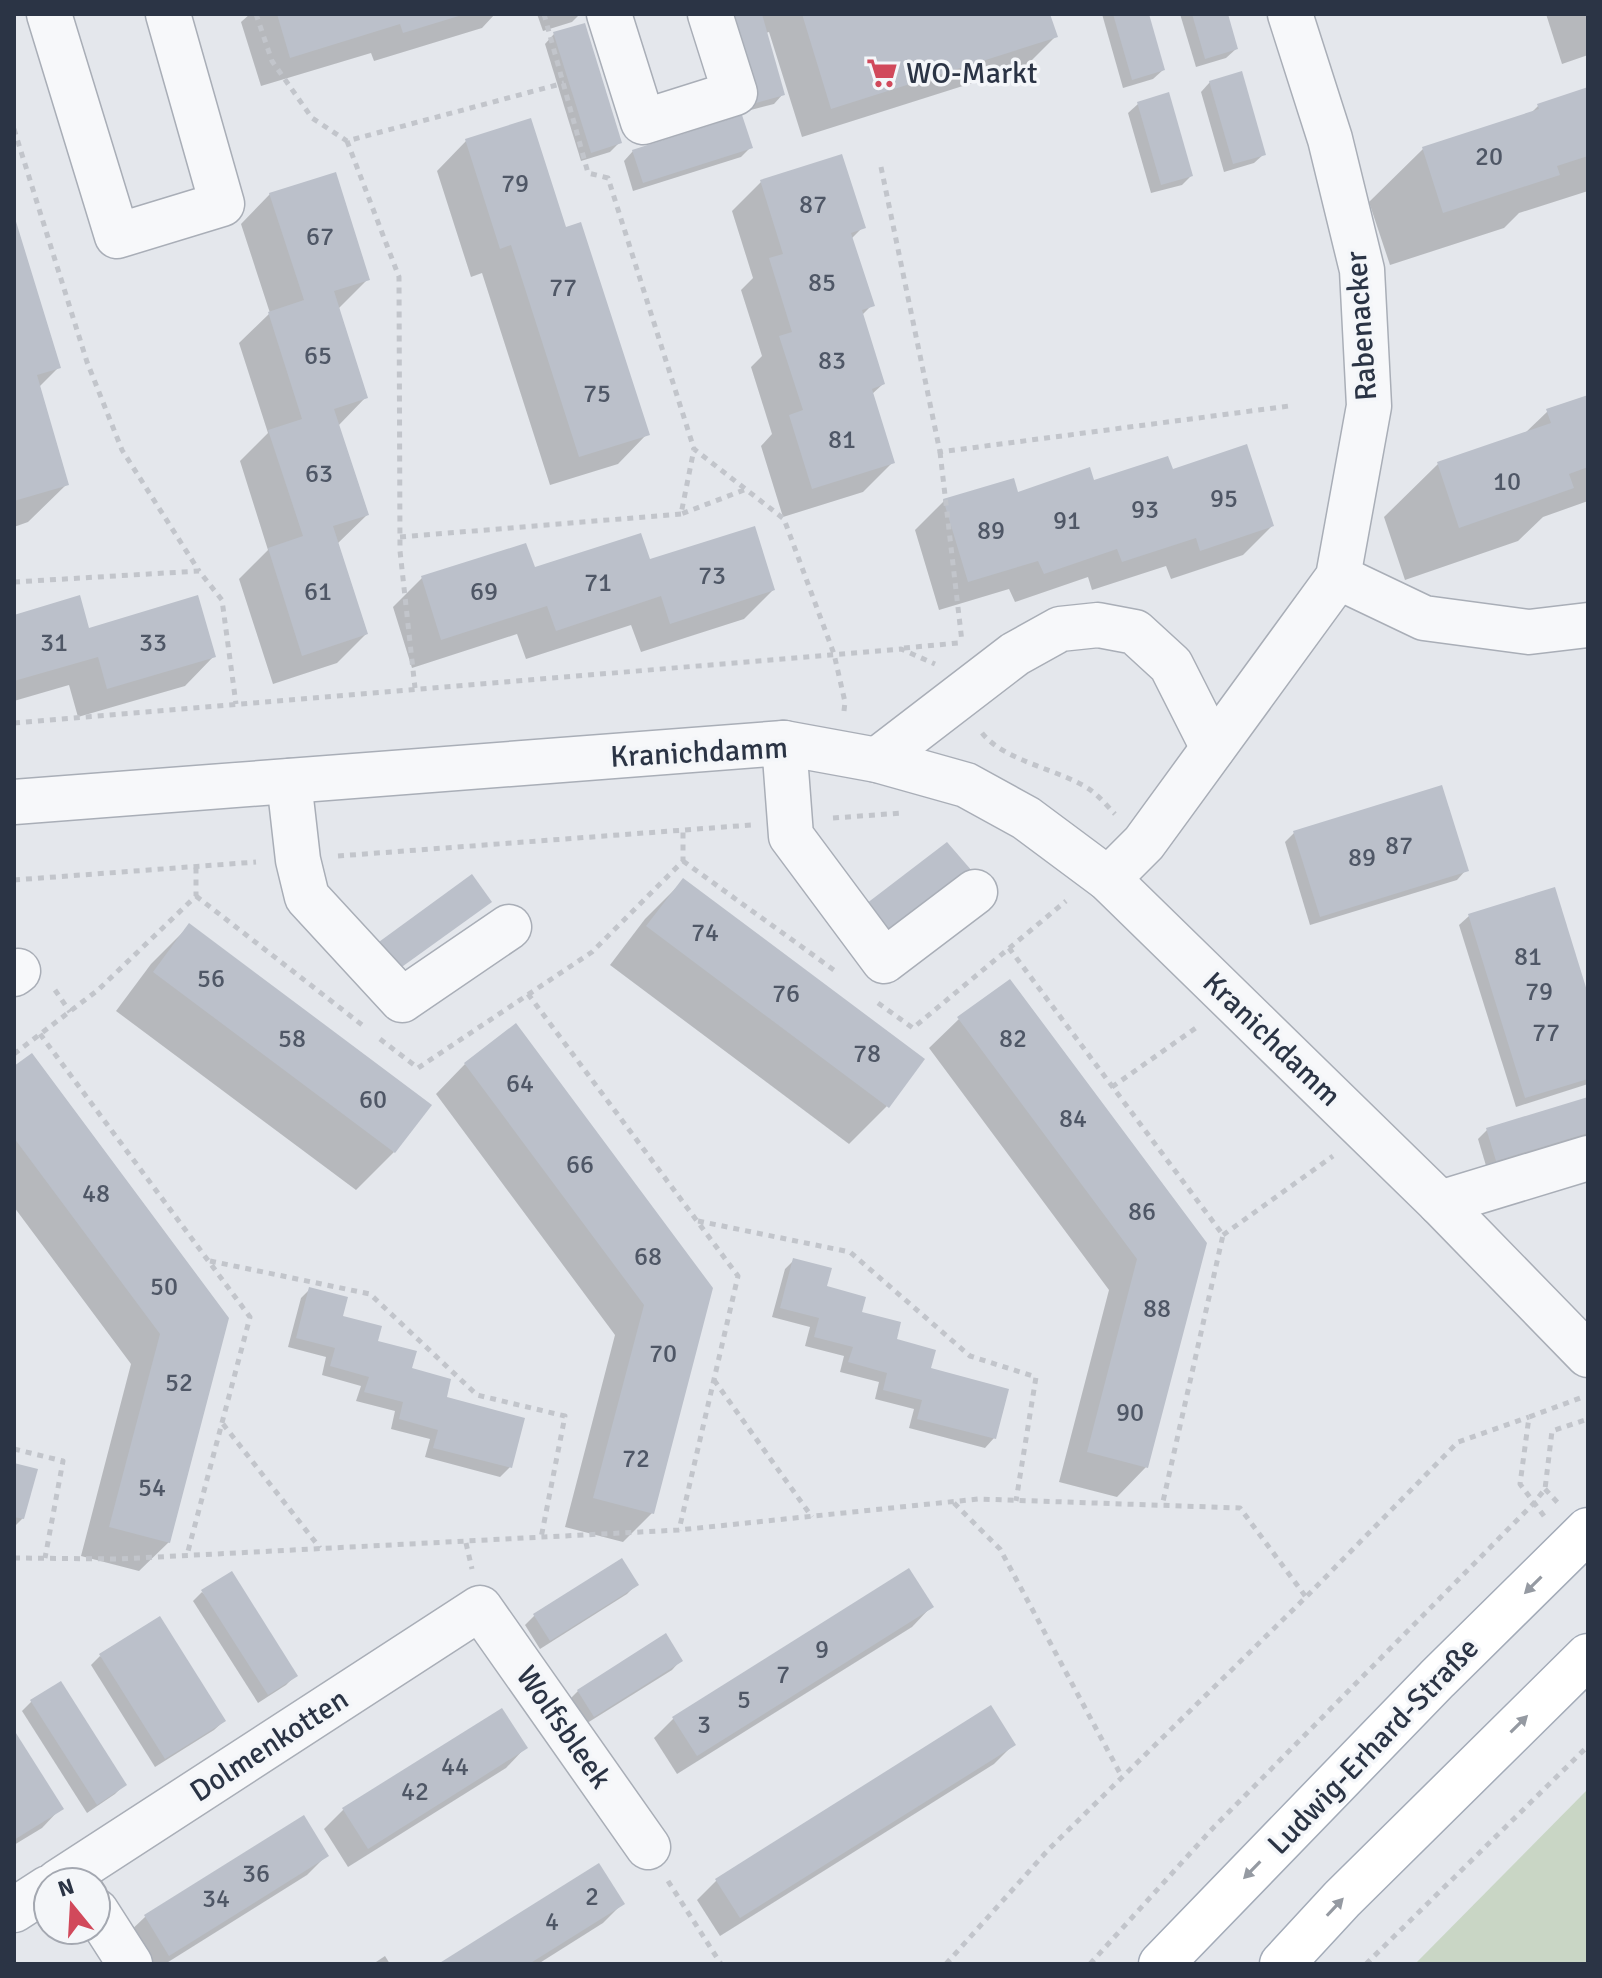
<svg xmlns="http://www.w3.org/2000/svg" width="1602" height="1978" font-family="Signika,sans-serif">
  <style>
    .green { fill: #c9d6c5 }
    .shadow { fill: #0003 }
    .building { fill: #bbc0ca }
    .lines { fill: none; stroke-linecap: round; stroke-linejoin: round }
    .minor-casing { stroke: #a9aeb7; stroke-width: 47 }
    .major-casing { stroke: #a3abb8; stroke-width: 47 }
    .path { stroke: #c2c5cb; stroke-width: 5; stroke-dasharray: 6 6; stroke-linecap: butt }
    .minor { stroke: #f7f8fa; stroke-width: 44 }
    .major { stroke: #fff; stroke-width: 44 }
    .oneway { fill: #959aa2 }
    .labels { text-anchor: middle; stroke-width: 7; stroke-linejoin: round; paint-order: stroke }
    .number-label { font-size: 26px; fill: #4f5766 }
    .poi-label { font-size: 30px; fill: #2b3445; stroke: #f4f6f9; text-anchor: start }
    .street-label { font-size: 30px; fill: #2b3445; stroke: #f4f6f9 }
  </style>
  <rect width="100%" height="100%" fill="#e4e7ec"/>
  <path class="green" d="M1588 1789V1964H1415Z"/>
  <g class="shadow">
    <path d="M250 14H495L482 28 374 61 371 53 261 86 241 22Z"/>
    <path d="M537 14H580L572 22 543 31Z"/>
    <path d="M720 14H1048L1055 37 1026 66 802 137 769 32 766 33 783 94 774 104 747 111Z"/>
    <path d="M1102 14H1147L1163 70 1153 79 1123 88Z"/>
    <path d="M1180 14H1225L1236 49 1226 58 1196 67Z"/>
    <path d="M1546 14H1588V55L1562 64Z"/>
    <path d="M554 34 620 142 610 152 581 161 545 44Z"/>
    <path d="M1210 82 1264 154 1254 163 1224 172 1201 92Z"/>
    <path d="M1588 90V191L1519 213 1504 228 1390 265 1369 202 1423 149 1531 113 1538 106Z"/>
    <path d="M1138 104 1191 176 1182 185 1151 193 1128 113Z"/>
    <path d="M466 141 565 230 647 434 618 464 550 485 482 273 471 277 437 171Z"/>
    <path d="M750 148 741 157 633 191 624 161 633 151Z"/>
    <path d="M761 182 863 227 851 239 872 305 861 316 883 384 871 395 893 462 863 492 783 517 761 446 772 434 751 367 762 356 741 290 753 278 732 211Z"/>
    <path d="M270 194 368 279 338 309 366 397 338 426 367 515 337 544 366 634 337 663 273 684 239 579 268 550 240 461 268 433 239 343 270 313 241 224Z"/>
    <path d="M14 219 58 368 38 388 67 484 28 522 14 527Z"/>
    <path d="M1588 397V501L1543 517 1518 541 1405 580 1384 517 1438 464 1524 434 1548 411Z"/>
    <path d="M1172 472 1272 526 1243 555 1171 579 1166 566 1092 590 1088 577 1015 602 1009 589 939 610 915 530 944 501 1016 494Z"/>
    <path d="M648 562 773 590 744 619 641 652 631 625 526 659 517 634 412 668 393 607 422 578Z"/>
    <path d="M14 617 214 656 185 686 78 717 69 685 14 701Z"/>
    <path d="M1294 833 1466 870 1457 880 1310 925 1285 842Z"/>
    <path d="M683 881 887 1106 849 1144 610 965 645 919Z"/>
    <path d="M1469 916 1588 1000V1084L1516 1107 1459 925Z"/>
    <path d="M189 926 394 1152 356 1190 116 1011 151 964Z"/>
    <path d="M959 1019 1205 1244 1146 1467 1117 1497 1059 1482 1109 1290 929 1048Z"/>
    <path d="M465 1064 711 1288 652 1513 623 1542 565 1527 615 1335 436 1094Z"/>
    <path d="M14 1069 227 1318 169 1542 139 1571 81 1556 131 1364 14 1207Z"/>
    <path d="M1588 1099V1138L1487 1169 1478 1139 1487 1130Z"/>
    <path d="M794 1260 928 1369 994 1438 985 1448 909 1428 914 1409 875 1399 879 1382 840 1372 844 1356 805 1346 810 1327 772 1317 785 1269Z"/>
    <path d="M310 1289 341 1317 445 1398 510 1467 500 1477 425 1457 430 1439 391 1429 395 1411 356 1401 361 1386 322 1375 326 1357 288 1347 301 1298Z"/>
    <path d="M14 1465 23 1518 14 1527Z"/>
    <path d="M622 1561 637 1584 627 1594 540 1649 525 1625 534 1616Z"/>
    <path d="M202 1592 295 1676 286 1685 258 1703 193 1601Z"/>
    <path d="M931 1607 912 1627 677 1774 654 1738 674 1718Z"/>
    <path d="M666 1636 681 1660 672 1670 584 1725 568 1701 578 1691Z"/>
    <path d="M100 1656 224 1721 214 1730 155 1767 91 1665Z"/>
    <path d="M32 1701 124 1785 115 1794 87 1813 22 1711Z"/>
    <path d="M14 1734 61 1808 42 1828 14 1845Z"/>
    <path d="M1014 1744 994 1764 720 1936 697 1900 717 1880Z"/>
    <path d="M525 1748 506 1768 348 1867 324 1829 343 1810Z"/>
    <path d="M303 1818 327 1855 307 1875 165 1964H143L125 1936 145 1917Z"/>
    <path d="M622 1904 603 1923 538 1964H442Z"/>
    <path d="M385 1956 390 1964H373Z"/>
  </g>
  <g class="building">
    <path d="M277 14H462V15L403 33 400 24 290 58Z"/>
    <path d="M731 14H762L785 95 756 103Z"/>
    <path d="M802 14H1050L1058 37 831 109Z"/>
    <path d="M1113 14H1149L1165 70 1132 80Z"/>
    <path d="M1192 14H1228L1238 49 1205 59Z"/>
    <path d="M585 23 622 143 591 153 553 32Z"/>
    <path d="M1242 71 1266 155 1233 164 1209 81Z"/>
    <path d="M1588 87V156L1557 166 1560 175 1443 213 1422 147 1539 109 1537 104Z"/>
    <path d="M1169 92 1193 176 1161 185 1137 102Z"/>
    <path d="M742 115 753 148 643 183 632 150Z"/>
    <path d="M531 118 566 227 581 222 650 435 579 457 511 245 500 249 465 139Z"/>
    <path d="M842 154 866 228 851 233 875 306 862 310 885 384 872 389 895 463 812 489 789 415 803 410 779 336 792 332 769 258 783 254 760 180Z"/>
    <path d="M336 172 370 280 334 291 368 398 334 409 369 515 333 526 368 634 302 656 268 548 303 536 268 430 302 419 268 312 304 300 269 193Z"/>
    <path d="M14 215 61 368 37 375 69 485 14 501Z"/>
    <path d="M1588 395V467L1569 474 1574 488 1459 528 1437 462 1551 423 1546 409Z"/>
    <path d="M1247 444 1274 526 1200 551 1196 538 1122 562 1117 549 1044 574 1038 561 968 582 943 499 1014 478 1018 492 1090 467 1094 480 1168 456 1173 469Z"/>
    <path d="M755 526 775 590 670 624 661 596 556 631 547 606 441 640 421 576 526 543 535 567 641 533 650 559Z"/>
    <path d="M80 595 89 628 198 595 216 657 107 689 98 657 14 681V615Z"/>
    <path d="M1442 785 1469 871 1320 917 1293 831Z"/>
    <path d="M947 842 972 871 884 936 862 907Z"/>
    <path d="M472 874 492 902 392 974 372 947Z"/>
    <path d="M683 878 925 1059 889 1108 646 926Z"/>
    <path d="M1555 887 1588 994V1079L1525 1098 1468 914Z"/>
    <path d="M189 923 432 1105 395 1153 153 972Z"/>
    <path d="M1010 979 1207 1243 1148 1468 1087 1452 1137 1259 957 1017Z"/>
    <path d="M516 1023 713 1288 654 1514 593 1498 644 1305 464 1063Z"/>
    <path d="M32 1053 229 1318 170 1543 109 1527 160 1334 14 1138V1066Z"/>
    <path d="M1588 1097V1133L1496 1161 1486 1128Z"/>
    <path d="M793 1258 832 1268 827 1286 866 1297 862 1312 901 1322 897 1339 936 1350 931 1368 1009 1389 996 1439 917 1419 922 1400 883 1390 887 1373 848 1362 853 1347 814 1337 819 1318 780 1308Z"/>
    <path d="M309 1287 348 1297 343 1316 382 1326 378 1341 417 1351 412 1368 451 1379 447 1397 525 1418 512 1468 433 1448 438 1430 399 1419 403 1402 364 1392 369 1377 330 1366 335 1348 296 1338Z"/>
    <path d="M14 1463 38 1469 24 1519 14 1517Z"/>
    <path d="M622 1558 639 1585 550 1641 533 1614Z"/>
    <path d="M909 1568 934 1607 697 1756 672 1717Z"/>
    <path d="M232 1571 298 1676 268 1695 201 1590Z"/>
    <path d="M160 1616 226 1721 165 1759 99 1654Z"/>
    <path d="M666 1633 683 1661 594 1717 577 1690Z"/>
    <path d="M61 1681 127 1785 97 1805 30 1700Z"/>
    <path d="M991 1705 1016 1745 740 1918 715 1879Z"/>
    <path d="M502 1708 528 1748 368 1849 342 1808Z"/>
    <path d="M14 1730 64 1809 14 1840Z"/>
    <path d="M304 1815 329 1856 169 1956 144 1915Z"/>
    <path d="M599 1863 625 1904 529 1964H438Z"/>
  </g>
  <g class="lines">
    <defs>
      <g id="minor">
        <path d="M49 14 117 236 222 204 168 14"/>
        <path d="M609 14 643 122 735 93 710 14"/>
        <path d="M1338 577 1424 618 1529 632 1588 625"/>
        <path d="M784 743 791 836 884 961 975 892"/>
        <path d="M877 760 1015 654 1060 629 1098 625 1135 632 1171 665 1213 748"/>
        <path d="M289 781 298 860 307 897 402 1000 509 927"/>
        <path d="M14 802 784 743 877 760 966 785 1026 818 1108 879 1440 1203 1588 1355"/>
        <path d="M1108 879 1144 843 1338 577 1369 406 1362 270 1330 139 1290 14"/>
        <path d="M14 974 18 971"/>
        <path d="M1440 1203 1588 1158"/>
        <path d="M58 1882 480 1608 648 1847"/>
        <path d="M14 1910 48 1888"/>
        <path d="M96 1911 130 1964"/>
      </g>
      <g id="major">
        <path d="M1161 1964 1437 1679 1588 1530"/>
        <path d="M1282 1964 1342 1899 1588 1656"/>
      </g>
    </defs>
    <use href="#minor" class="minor-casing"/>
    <use href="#major" class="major-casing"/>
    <g class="path">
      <path d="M256 14 272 61 312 118 347 141 564 83"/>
      <path d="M544 14 588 173 608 178 694 449"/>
      <path d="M14 129 87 362 122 450 199 571"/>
      <path d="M347 141 399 277 400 551 415 688"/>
      <path d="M881 167 940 452 1289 406"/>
      <path d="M940 452 962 642"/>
      <path d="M744 490 681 514 694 449 784 519 834 654 845 702 844 711"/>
      <path d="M400 537 681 514"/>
      <path d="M14 582 199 571 222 600 236 704"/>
      <path d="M904 648 958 643"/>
      <path d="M14 723 901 649 935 664"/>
      <path d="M982 733C1006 763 1065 770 1093 792 1101 798 1108 807 1115 814"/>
      <path d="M833 818 902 813"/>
      <path d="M338 856 751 825"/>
      <path d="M683 861 838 973"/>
      <path d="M14 880 256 862"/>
      <path d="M196 896 366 1028"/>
      <path d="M1009 948 1223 1235 1162 1506"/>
      <path d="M55 990 70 1012"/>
      <path d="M528 994 738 1276 679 1530"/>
      <path d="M878 1003 913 1028 1066 901"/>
      <path d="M40 1034 250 1317 187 1555"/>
      <path d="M380 1039 418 1068 592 952 683 861V830"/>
      <path d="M14 1054 98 990 196 896V867"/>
      <path d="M1112 1087 1200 1025"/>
      <path d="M698 1221 850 1252 970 1356 1036 1377 1016 1501"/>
      <path d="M1223 1235 1333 1156"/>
      <path d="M210 1261 370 1294 477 1395 565 1416 541 1538"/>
      <path d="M714 1380 812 1517"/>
      <path d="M223 1424 320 1548"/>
      <path d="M14 1449 63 1461 45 1558"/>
      <path d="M1545 1489 1558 1503"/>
      <path d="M954 1503 1000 1549 1122 1777"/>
      <path d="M1544 1516 1520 1484 1529 1417 1583 1397"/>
      <path d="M466 1543 472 1569"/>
      <path d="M14 1558 119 1559 679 1530 978 1499 1240 1508 1306 1597"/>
      <path d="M668 1881 721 1964"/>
      <path d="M946 1964 1049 1849 1306 1597 1458 1442 1529 1417"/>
      <path d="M1090 1964 1213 1828 1533 1504 1545 1489 1552 1431 1588 1419"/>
      <path d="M1366 1964 1588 1746"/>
    </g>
    <use href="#minor" class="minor"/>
    <use href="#major" class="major"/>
  </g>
  <defs><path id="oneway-solid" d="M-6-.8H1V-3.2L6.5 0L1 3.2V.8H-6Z" transform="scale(2)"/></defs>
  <g class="oneway">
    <use href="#oneway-solid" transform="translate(1533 1585) rotate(135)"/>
    <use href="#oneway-solid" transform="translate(1519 1724) rotate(-45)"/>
    <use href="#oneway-solid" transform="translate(1252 1870) rotate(134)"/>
    <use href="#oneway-solid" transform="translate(1335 1907) rotate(-47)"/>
  </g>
  <defs>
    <symbol id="supermarket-bare" viewBox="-9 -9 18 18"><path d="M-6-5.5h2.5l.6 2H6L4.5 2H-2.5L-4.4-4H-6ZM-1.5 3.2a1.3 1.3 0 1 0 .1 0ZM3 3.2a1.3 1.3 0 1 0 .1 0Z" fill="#d1495b" stroke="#f4f6f9" stroke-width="2.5" paint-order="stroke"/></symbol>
  </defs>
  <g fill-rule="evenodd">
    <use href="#supermarket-bare" x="860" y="51" width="44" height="44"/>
  </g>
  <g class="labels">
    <g class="number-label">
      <text x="1489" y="165">20</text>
      <text x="515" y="192">79</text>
      <text x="813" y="213">87</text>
      <text x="320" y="245">67</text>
      <text x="822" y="291">85</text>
      <text x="563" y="296">77</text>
      <text x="318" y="364">65</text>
      <text x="832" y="369">83</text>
      <text x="597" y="402">75</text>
      <text x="842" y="448">81</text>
      <text x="319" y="482">63</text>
      <text x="1507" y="490">10</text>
      <text x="1224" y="507">95</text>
      <text x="1145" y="518">93</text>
      <text x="1067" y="529">91</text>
      <text x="991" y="539">89</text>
      <text x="712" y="584">73</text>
      <text x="598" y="591">71</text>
      <text x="318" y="600">61</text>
      <text x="484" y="600">69</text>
      <text x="54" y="651">31</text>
      <text x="153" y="651">33</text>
      <text x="1399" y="854">87</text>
      <text x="1362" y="866">89</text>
      <text x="705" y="941">74</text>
      <text x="1528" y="965">81</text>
      <text x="211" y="987">56</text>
      <text x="1539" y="1000">79</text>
      <text x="786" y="1002">76</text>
      <text x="1546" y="1041">77</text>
      <text x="292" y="1047">58</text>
      <text x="1013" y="1047">82</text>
      <text x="867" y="1062">78</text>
      <text x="520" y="1092">64</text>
      <text x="373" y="1108">60</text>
      <text x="1073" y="1127">84</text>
      <text x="580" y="1173">66</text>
      <text x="96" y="1202">48</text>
      <text x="1142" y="1220">86</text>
      <text x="648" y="1265">68</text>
      <text x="164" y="1295">50</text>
      <text x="1157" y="1317">88</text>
      <text x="663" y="1362">70</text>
      <text x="179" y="1391">52</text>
      <text x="1130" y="1421">90</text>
      <text x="636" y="1467">72</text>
      <text x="152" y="1496">54</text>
      <text x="822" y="1658">9</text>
      <text x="783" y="1683">7</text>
      <text x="744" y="1708">5</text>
      <text x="704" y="1733">3</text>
      <text x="455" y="1775">44</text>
      <text x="415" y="1800">42</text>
      <text x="256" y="1882">36</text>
      <text x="592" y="1905">2</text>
      <text x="216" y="1907">34</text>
      <text x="552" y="1930">4</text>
    </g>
    <g class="poi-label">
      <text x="906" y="83">WO-Markt</text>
    </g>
    <g class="street-label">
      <text transform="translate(1361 326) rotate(-94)" y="10">Rabenacker</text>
      <text transform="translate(699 752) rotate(-3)" y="10">Kranichdamm</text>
      <text transform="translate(1272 1039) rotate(44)" y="10">Kranichdamm</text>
      <text transform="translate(564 1727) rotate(55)" y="10">Wolfsbleek</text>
      <text transform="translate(269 1745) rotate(-33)" y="10">Dolmenkotten</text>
      <text transform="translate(1373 1746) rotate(-46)" y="10">Ludwig-Erhard-Straße</text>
    </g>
  </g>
  <rect width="1602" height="1978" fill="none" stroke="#2b3445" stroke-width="32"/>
  <g transform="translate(72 1906) rotate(342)"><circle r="38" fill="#f4f6f9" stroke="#a4a8b1" stroke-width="2"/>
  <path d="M0-6L14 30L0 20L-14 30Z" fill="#d1495b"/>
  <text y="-12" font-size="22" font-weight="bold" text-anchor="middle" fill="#2b3445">N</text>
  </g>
</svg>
